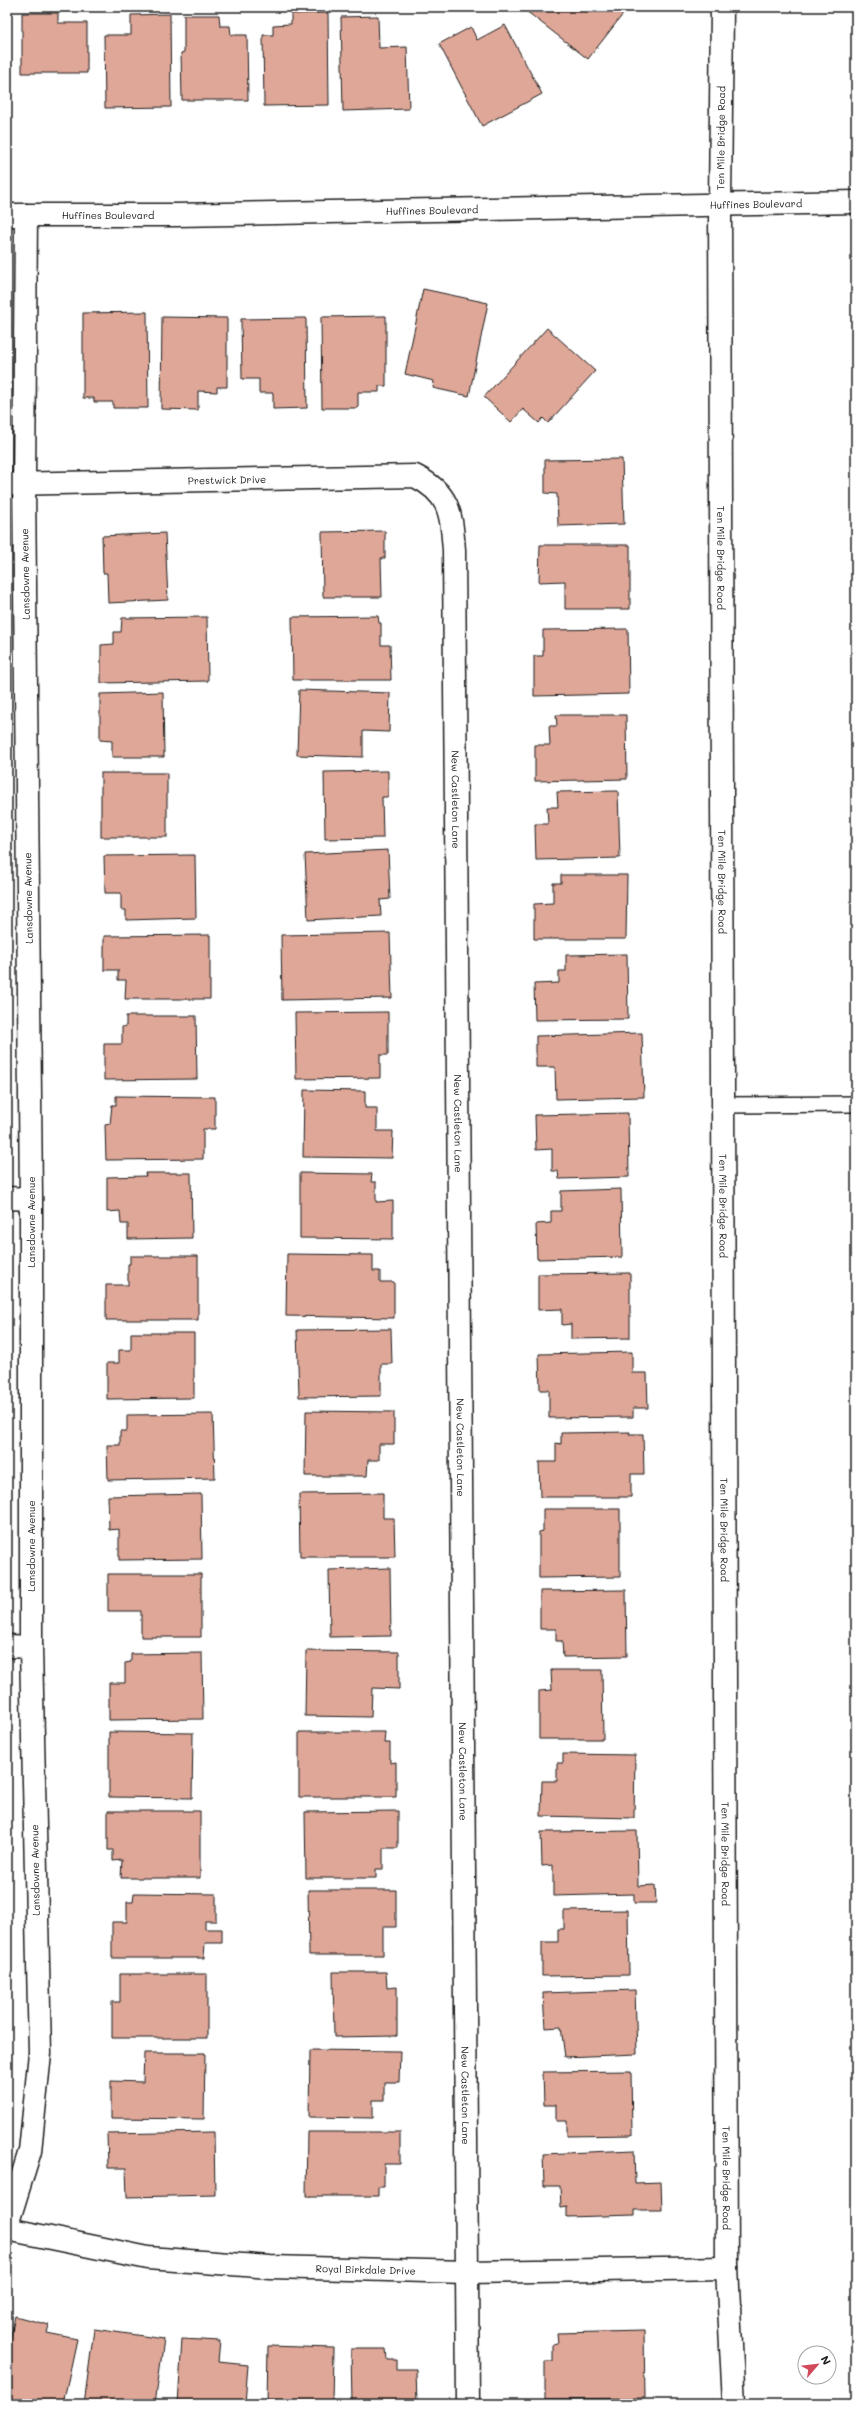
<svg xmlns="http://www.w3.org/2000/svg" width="863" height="2411" font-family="Mali,sans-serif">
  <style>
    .building { fill: #dfa798; stroke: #1c1c1c }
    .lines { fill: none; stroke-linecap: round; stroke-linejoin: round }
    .service-casing { stroke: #1c1c1c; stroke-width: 18 }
    .minor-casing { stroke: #1c1c1c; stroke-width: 25 }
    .tertiary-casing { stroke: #1c1c1c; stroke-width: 25 }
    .secondary-casing { stroke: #1c1c1c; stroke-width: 25 }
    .service { stroke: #fff; stroke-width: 15 }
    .minor { stroke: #fff; stroke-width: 22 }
    .tertiary { stroke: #fff; stroke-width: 22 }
    .secondary { stroke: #fff; stroke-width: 22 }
    .labels { text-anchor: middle; stroke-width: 3; stroke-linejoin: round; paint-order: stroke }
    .street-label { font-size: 10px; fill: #1c1c1c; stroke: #fff }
  </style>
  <rect width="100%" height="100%" fill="#fff"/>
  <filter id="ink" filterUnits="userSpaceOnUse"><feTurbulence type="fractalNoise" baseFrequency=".025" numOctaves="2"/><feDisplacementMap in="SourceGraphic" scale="8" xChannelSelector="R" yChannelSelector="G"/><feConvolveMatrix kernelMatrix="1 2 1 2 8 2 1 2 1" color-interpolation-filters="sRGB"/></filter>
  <g filter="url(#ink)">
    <g class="building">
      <path d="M521 7H625L627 9 588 59Z"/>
      <path d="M22 13H58V23H87V73H22Z"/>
      <path d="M328 13 329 105 264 106 263 35H273V25L291 24V14Z"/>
      <path d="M170 14 171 107 105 108 104 35H131V15Z"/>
      <path d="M7 15H9L10 111H7Z"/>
      <path d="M184 15H219L220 26H230L231 35H247L248 100H182L181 53 184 52Z"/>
      <path d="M378 16 379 48 407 47 409 109 343 111 341 17Z"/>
      <path d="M505 25 542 94 482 126 439 44 471 27 477 40Z"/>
      <path d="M423 289 488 303 469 396 433 388 434 381 405 374Z"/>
      <path d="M147 312 148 408H113V402H94V398H83V313Z"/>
      <path d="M386 316V386H379V392H358V408H322L321 317Z"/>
      <path d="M162 317 227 318V387H217V392L198 391V410L161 409Z"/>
      <path d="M306 318 307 408 273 409V393H259V379H242L241 319Z"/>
      <path d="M547 328 595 371 548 423 543 418 539 423 523 409 511 422 484 397Z"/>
      <path d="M622 459 624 524 558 526 557 494 545 493V460Z"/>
      <path d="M385 531V558H381L382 597H323L322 532Z"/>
      <path d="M165 533 168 600 108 603 107 573H103L102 536Z"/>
      <path d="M540 545H630V609H565V581L539 582Z"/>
      <path d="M378 616 379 623H381V645H390L391 680H293L292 617Z"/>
      <path d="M207 617 208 681 101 683V645L114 644V632H121L122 618Z"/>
      <path d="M628 629 629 694 534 696V656H543V630Z"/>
      <path d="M299 690 390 693 389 732 363 731V757L297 755Z"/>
      <path d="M163 692 164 757H112V741L100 740V694Z"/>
      <path d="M556 715H626L627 779 535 781V745H550L549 726H557Z"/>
      <path d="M388 771V797H382L383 838 325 839 324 772Z"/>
      <rect x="101" y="773" width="66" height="64"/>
      <path d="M618 791 620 858 536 860 535 824H548L547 807H558L557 792Z"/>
      <path d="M388 850 390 899 380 900 381 916 308 920 305 854Z"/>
      <path d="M195 855 196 918 126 920V910H121V893H105L104 856Z"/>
      <path d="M561 875H627L626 939H534V904L553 903V883H561Z"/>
      <path d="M390 933 392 998 282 1000 281 935Z"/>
      <path d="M210 935V999H125L126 980H118V970H104V936Z"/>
      <path d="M627 954 628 1019 535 1020 534 984 559 983V971H566V955Z"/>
      <path d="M388 1012V1055H380V1078L296 1079 295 1013Z"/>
      <path d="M126 1016H196L197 1079 104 1080V1044H122V1027L126 1026Z"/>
      <path d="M642 1033 644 1097 556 1099 555 1067H536V1036Z"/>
      <path d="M304 1090 365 1091V1108H377V1131H393L392 1158 303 1157Z"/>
      <path d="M116 1096 215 1097V1129H203V1159L106 1160 105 1125 110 1124 112 1105H116Z"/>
      <path d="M628 1113 629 1177 559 1179 558 1171H552V1149L536 1150 535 1115Z"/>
      <path d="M145 1173H191L192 1238 128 1239V1224H121L120 1211 107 1212V1177L146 1176Z"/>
      <path d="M300 1173 372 1174 371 1182H376V1202L393 1201V1239L300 1238Z"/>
      <path d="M621 1189 622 1257 537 1259 536 1224 551 1223V1211H561V1191Z"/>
      <path d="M287 1254 373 1255V1271H380V1282H394V1318L286 1316Z"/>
      <path d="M130 1256H198V1320H106V1285H128V1264H130Z"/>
      <path d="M630 1273V1338L571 1339V1324L562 1325V1309L538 1310V1274Z"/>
      <path d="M391 1329 392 1364H381V1396L299 1397 297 1330Z"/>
      <path d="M131 1333H194V1398L107 1399V1363H119V1350H131Z"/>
      <path d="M632 1352V1373H647L648 1408H633V1417L549 1418V1390H540L539 1354Z"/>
      <path d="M306 1411 394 1412V1444H379V1460H368L367 1476H305Z"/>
      <path d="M213 1414 215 1478 108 1480 107 1445H120V1431H127V1415Z"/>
      <path d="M630 1432 629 1434H643L644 1474H631V1497H540L539 1462H556V1443L561 1444V1433Z"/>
      <path d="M383 1493V1518H394L395 1557H300L299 1494Z"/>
      <path d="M201 1494 202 1559 119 1560V1529L109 1530 108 1496Z"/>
      <path d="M543 1509H620V1577L539 1578V1532L543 1531Z"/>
      <path d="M390 1568 391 1636 330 1637 329 1570Z"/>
      <path d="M108 1574H201V1637H141V1611H108Z"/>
      <path d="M626 1590 627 1656 563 1657 562 1641H556V1629H540V1591Z"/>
      <path d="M306 1651 399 1652V1689L372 1688 371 1717 305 1716Z"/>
      <path d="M202 1653 203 1719 109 1720V1683H125V1663L131 1662V1654Z"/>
      <path d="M551 1670H602L603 1739H539V1691L552 1690Z"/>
      <path d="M109 1732 193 1733 192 1798 109 1797Z"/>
      <path d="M299 1732H385L384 1743H390V1763L396 1762V1797H299Z"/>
      <path d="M563 1754 635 1755 634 1818 541 1816 542 1781H557V1763H563Z"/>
      <path d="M108 1811H200V1878H121L122 1860 113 1861V1850H108Z"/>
      <path d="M398 1811V1848H383V1869H376V1878H306L305 1812Z"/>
      <path d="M637 1831 638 1886 655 1885 656 1903H634V1894L553 1896V1865L542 1866 541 1832Z"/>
      <path d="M308 1890H396V1927H383V1955H309Z"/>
      <path d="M134 1893 216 1894V1921H205V1929H222V1943H205L204 1958H112V1922H127V1902H133Z"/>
      <path d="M628 1910 629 1975 542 1976V1942H558V1929H564V1911Z"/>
      <path d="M333 1972H386L387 1988 397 1987V2036L334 2037Z"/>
      <path d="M120 1974H207V2038H112V2002H120Z"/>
      <path d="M635 1990 637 2054 565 2057 561 2027 545 2028 543 1993Z"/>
      <path d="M310 2050 400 2051 399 2082H384V2100H373V2118L309 2117Z"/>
      <path d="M144 2053H205L204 2119 111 2118V2081L143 2082Z"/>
      <path d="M631 2071 632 2135 567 2136V2121H556V2105H544L543 2072Z"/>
      <path d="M214 2132 215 2195 127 2197 126 2168H108L107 2134Z"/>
      <path d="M307 2132H400V2164H384V2187H378V2196H306Z"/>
      <path d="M634 2150 635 2183 661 2182 662 2210H635V2215L567 2217V2207L561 2208 560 2186H544L543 2154Z"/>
      <path d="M15 2316 49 2325 47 2333 77 2339 63 2404H7V2356Z"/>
      <path d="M94 2329 164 2339 155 2404H84Z"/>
      <path d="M644 2331 645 2398 545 2399V2361H553V2344L558 2343 557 2333Z"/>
      <path d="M182 2339 220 2341 218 2362 248 2365 245 2404H178Z"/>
      <path d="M268 2346 333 2348 332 2404H267Z"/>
      <path d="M351 2349H386L387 2360H397V2369H416L417 2404H352Z"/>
    </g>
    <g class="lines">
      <defs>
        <path id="service" d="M722 1105 856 1104"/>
        <g id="minor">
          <path id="s1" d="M720 204 727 2268 734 2404"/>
          <path id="s2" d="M7 484 415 476C451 494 451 514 454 550L468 2404"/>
          <path d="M7 1198 31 1199"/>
          <path d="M7 1646 31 1647"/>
          <path d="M7 2225 30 2151 40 2053 31 1647V1199L24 484 26 215"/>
          <path id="s3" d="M7 2229 148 2258 270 2267 467 2272 727 2268"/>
        </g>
        <g id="tertiary">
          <path id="s4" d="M720 204 722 7"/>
        </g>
        <g id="secondary">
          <path id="s5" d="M7 215H176L856 202"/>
        </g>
      </defs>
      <use href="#service" class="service-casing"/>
      <use href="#minor" class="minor-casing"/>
      <use href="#tertiary" class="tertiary-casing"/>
      <use href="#secondary" class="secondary-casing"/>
      <use href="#service" class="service"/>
      <use href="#minor" class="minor"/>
      <use href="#tertiary" class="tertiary"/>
      <use href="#secondary" class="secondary"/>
    </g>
  </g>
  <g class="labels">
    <g class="street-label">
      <text dy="4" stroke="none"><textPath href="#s4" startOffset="66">Ten Mile Bridge Road</textPath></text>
      <text dy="4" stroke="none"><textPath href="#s5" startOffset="749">Huffines Boulevard</textPath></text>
      <text dy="4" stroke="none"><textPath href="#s5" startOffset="425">Huffines Boulevard</textPath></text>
      <text dy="4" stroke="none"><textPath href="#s5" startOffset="101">Huffines Boulevard</textPath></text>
      <text dy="4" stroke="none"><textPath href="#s2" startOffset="220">Prestwick Drive</textPath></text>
      <text dy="4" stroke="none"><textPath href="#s1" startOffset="354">Ten Mile Bridge Road</textPath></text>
      <text transform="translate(25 574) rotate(-91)" y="4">Lansdowne Avenue</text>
      <text dy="4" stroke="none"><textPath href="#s2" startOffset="747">New Castleton Lane</textPath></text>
      <text dy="4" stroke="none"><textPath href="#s1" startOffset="678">Ten Mile Bridge Road</textPath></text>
      <text transform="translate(28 898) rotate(-91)" y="4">Lansdowne Avenue</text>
      <text dy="4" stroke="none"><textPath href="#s2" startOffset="1071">New Castleton Lane</textPath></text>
      <text dy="4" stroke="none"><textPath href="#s1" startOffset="1002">Ten Mile Bridge Road</textPath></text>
      <text transform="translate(31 1222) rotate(-90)" y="4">Lansdowne Avenue</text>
      <text dy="4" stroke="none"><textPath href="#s2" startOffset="1395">New Castleton Lane</textPath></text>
      <text dy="4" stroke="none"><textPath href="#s1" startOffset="1326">Ten Mile Bridge Road</textPath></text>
      <text transform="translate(31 1546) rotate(-90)" y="4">Lansdowne Avenue</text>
      <text dy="4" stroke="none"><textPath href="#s2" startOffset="1719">New Castleton Lane</textPath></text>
      <text dy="4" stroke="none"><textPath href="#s1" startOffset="1650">Ten Mile Bridge Road</textPath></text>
      <text transform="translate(35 1870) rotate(-91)" y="4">Lansdowne Avenue</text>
      <text dy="4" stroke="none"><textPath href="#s2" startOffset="2043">New Castleton Lane</textPath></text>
      <text dy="4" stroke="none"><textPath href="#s1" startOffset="1974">Ten Mile Bridge Road</textPath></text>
      <text dy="4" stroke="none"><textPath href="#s3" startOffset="362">Royal Birkdale Drive</textPath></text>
    </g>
  </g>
  <rect width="863" height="2411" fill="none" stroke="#fff" stroke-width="24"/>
  <rect x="12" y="12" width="839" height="2387" fill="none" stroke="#1c1c1c" stroke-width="1.5" filter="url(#ink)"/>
  <g transform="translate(817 2365) rotate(62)"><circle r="19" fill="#ffffff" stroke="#a4a4a4"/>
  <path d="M0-3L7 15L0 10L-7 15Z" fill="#d1495b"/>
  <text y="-6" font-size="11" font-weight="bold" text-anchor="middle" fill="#1c1c1c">N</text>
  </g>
</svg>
